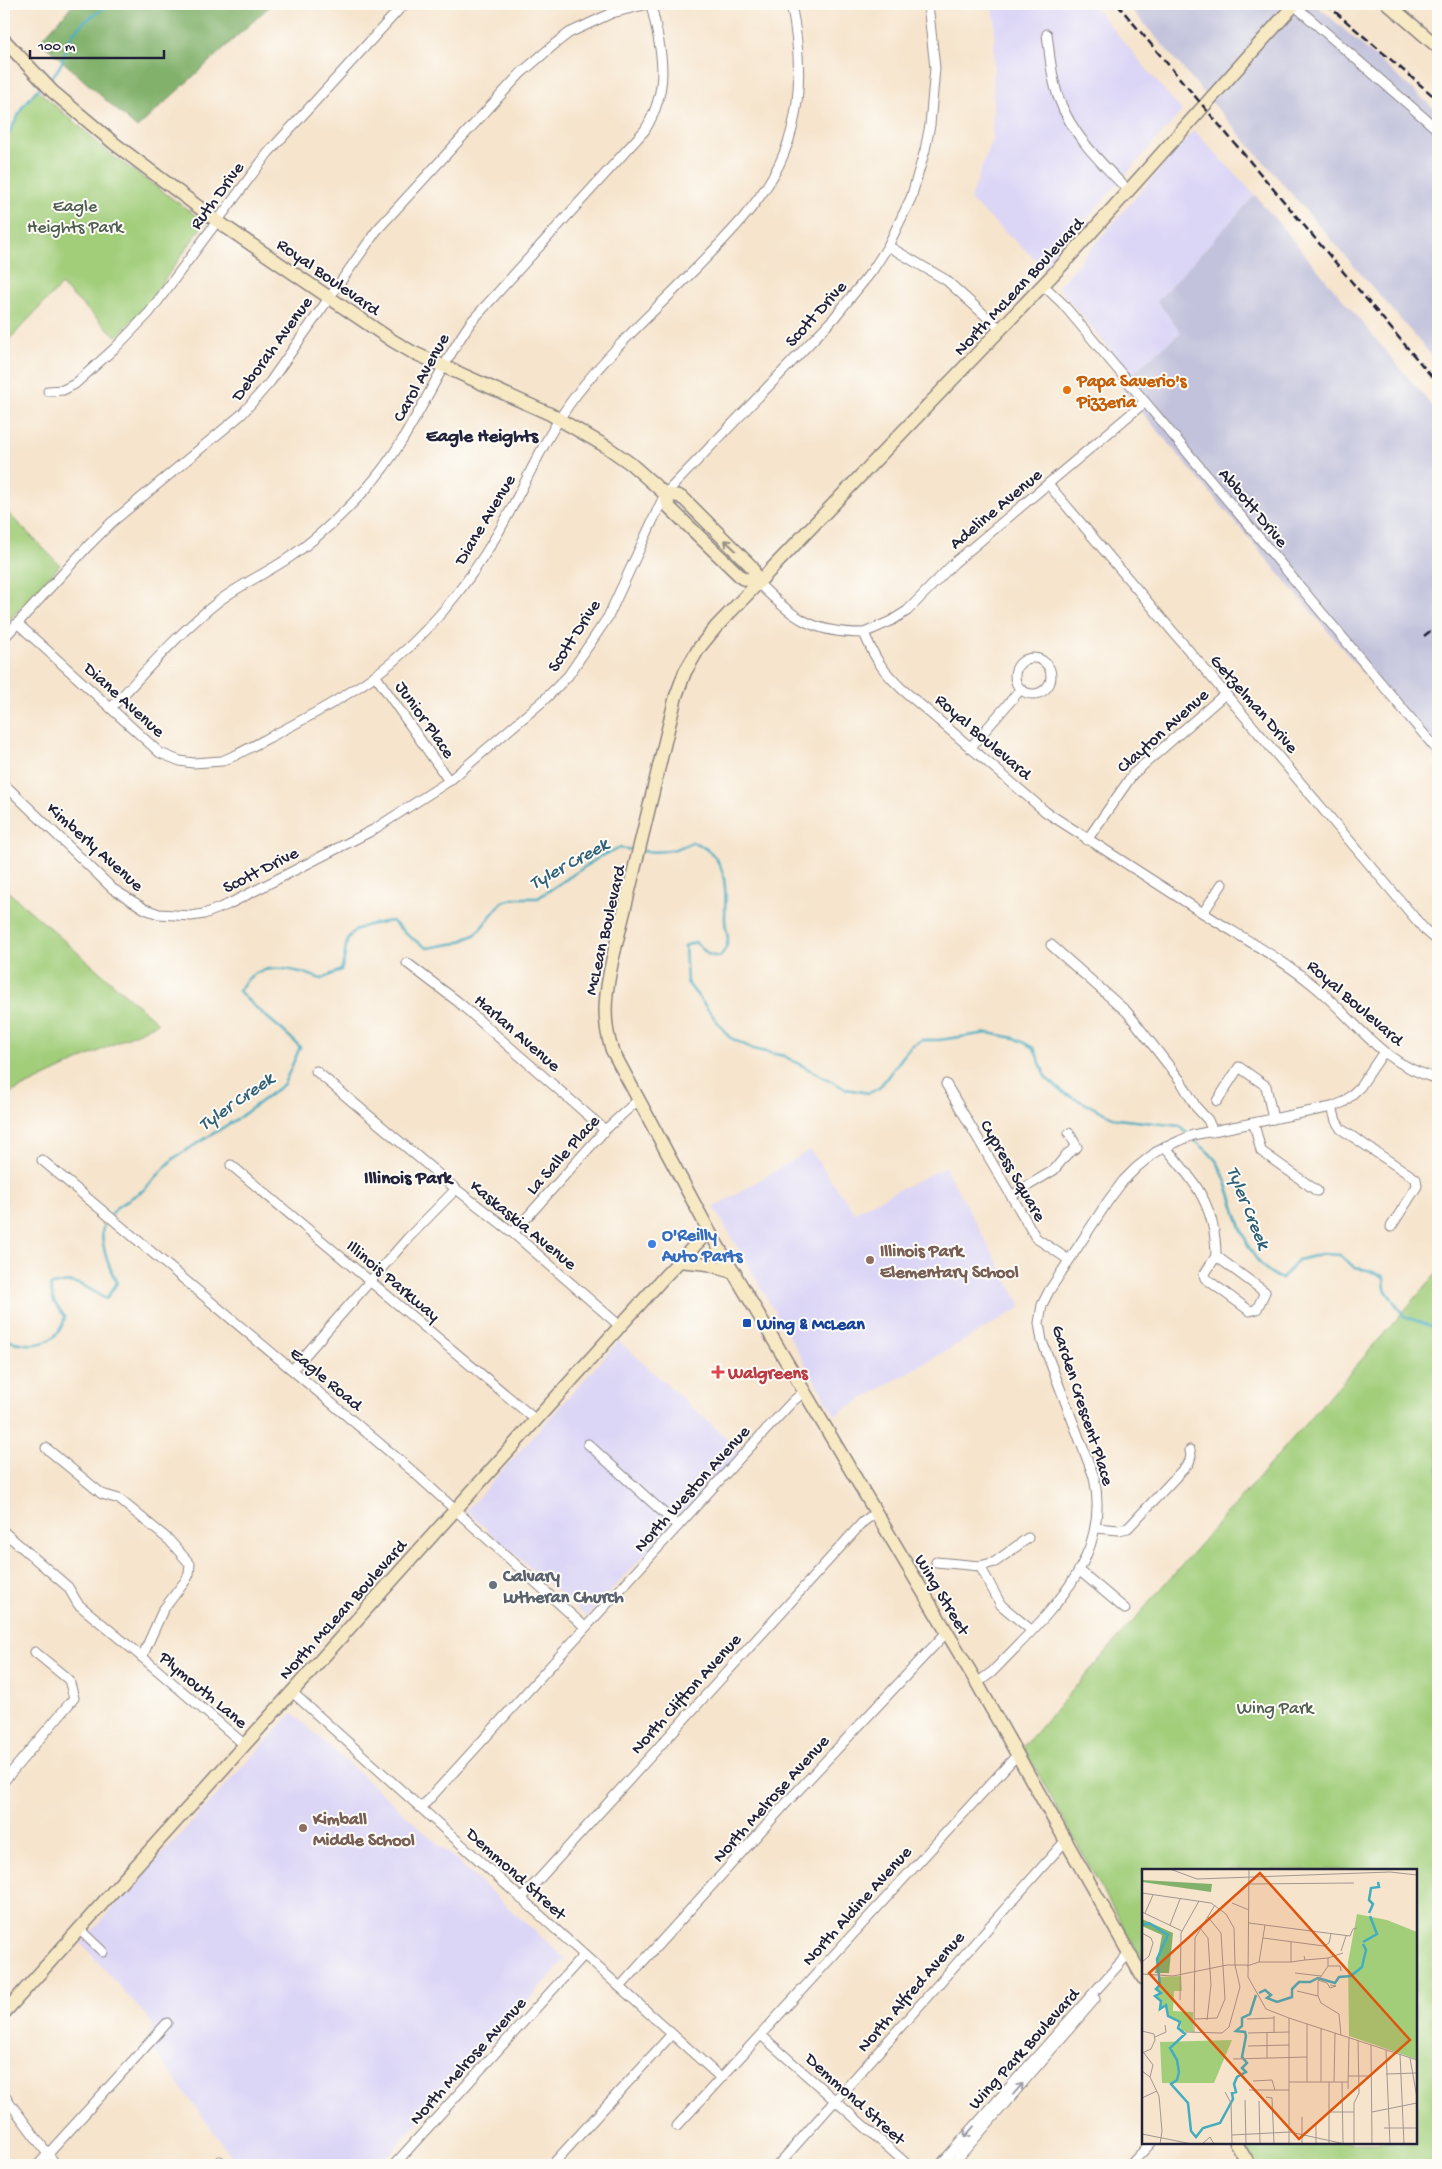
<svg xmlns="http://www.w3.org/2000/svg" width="1442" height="2169" font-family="'Gochi Hand',sans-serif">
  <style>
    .built { fill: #dcd6f6 }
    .industrial { fill: #c2c2dc }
    .green { fill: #a2ce7a; stroke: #62785a }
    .forest { fill: #81b16a; stroke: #526a52 }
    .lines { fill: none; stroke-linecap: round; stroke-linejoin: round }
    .stream { stroke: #42acc1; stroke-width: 2.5 }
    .street-casing { stroke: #8c8384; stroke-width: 11 }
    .secondary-casing { stroke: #8c8384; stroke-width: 15 }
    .street { stroke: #fff; stroke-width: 9 }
    .secondary { stroke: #f7e9c3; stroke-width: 12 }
    .rail { stroke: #22223b; stroke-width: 2.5; stroke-dasharray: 8 4; stroke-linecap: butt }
    .oneway { stroke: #978f86 }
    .oneway2 { stroke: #9c9ca7 }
    .food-dot { fill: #e8710a; stroke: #fdfcf7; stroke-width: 2 }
    .shop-dot { fill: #3f7fe0; stroke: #fdfcf7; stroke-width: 2 }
    .education-dot { fill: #8d6e63; stroke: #fdfcf7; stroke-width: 2 }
    .transit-dot { fill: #1a4fb4; stroke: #fdfcf7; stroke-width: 2 }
    .health-dot { fill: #e0444e; stroke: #fdfcf7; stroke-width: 2 }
    .worship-dot { fill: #6b7280; stroke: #fdfcf7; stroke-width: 2 }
    .labels { text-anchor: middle; stroke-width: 4; stroke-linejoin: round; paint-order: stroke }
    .street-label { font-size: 18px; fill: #22223b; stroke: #fdfcf7 }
    .park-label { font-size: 18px; fill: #4f5e51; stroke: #fdfcf7 }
    .food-label { font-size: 18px; font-weight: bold; fill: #c56008; stroke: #fdfcf7; text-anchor: start }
    .shop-label { font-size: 18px; font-weight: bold; fill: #366cbe; stroke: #fdfcf7; text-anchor: start }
    .education-label { font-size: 18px; font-weight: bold; fill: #785e54; stroke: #fdfcf7; text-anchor: start }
    .transit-label { font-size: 18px; font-weight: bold; fill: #164399; stroke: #fdfcf7; text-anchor: start }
    .health-label { font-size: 18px; font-weight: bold; fill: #be3a42; stroke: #fdfcf7; text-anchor: start }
    .worship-label { font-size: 18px; font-weight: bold; fill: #5b616d; stroke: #fdfcf7; text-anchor: start }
    .neighbourhood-label { font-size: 19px; font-weight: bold; fill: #22223b; stroke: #fdfcf7 }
    .water-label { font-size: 19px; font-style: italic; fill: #306077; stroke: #fdfcf7 }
    .inset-river { fill: none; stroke: #42acc1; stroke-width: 2.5 }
    .inset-road { fill: none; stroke: #a19692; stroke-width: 1 }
    .view { fill: #de560e; fill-opacity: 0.15; stroke: #de560e; stroke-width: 2.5 }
    .inset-edge { fill: none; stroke: #22223b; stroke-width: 2.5 }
  </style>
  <rect width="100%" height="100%" fill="#fdfcf7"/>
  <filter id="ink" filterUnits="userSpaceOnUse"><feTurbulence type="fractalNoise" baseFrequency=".02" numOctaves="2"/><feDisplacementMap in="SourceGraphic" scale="10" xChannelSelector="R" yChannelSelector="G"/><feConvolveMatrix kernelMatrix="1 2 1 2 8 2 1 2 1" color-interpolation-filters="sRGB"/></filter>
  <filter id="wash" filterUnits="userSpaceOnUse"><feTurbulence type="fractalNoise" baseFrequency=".0096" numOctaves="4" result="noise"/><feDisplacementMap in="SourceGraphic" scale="20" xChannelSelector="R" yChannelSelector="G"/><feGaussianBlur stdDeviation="1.12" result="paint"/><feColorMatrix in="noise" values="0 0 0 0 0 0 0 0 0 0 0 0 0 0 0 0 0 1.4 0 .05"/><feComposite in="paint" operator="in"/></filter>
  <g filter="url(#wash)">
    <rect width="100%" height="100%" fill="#f6e4cc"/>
    <g class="built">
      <path d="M991 4H1092L1182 111 1044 267 970 200 992 139 995 19Z"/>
      <path d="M1194 130 1255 195 1157 301 1181 332 1131 375 1058 287Z"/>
      <path d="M810 1150 854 1212 945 1167 1022 1307 835 1415 714 1207Z"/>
      <path d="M619 1341 742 1452 586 1617 466 1511Z"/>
      <path d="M292 1713 566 1959 380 2165H238L147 2041 153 2024 81 1943Z"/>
    </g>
    <g class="industrial">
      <path d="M1127 4H1315L1438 112V363Z"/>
      <path d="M1255 195 1438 413V761L1119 385 1181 332 1157 301Z"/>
    </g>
    <g class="green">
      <path d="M36 89 116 158 205 222 148 303 117 337 61 285 4 345V143L23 106Z"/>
      <path d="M4 509 60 565 4 626Z"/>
      <path d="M4 888 158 1023 4 1096Z"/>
      <path d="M1438 1272V2165H1256L1244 2143H1416V1870H1143V1962L1023 1747Z"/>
    </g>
    <path class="forest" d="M74 4H272L137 128 40 41Z"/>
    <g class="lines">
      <g class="stream">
        <path d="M48 80C65 66 63 53 72 35 78 24 101 10 112 4"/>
        <path d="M4 143 23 106 42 85"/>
        <path d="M643 851C662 853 675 851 692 842 728 854 726 885 725 917 724 936 735 936 720 957L709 955 695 942 685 946 687 982 729 1037 753 1049 784 1056 846 1089 869 1093 879 1088 911 1046 922 1040H939L988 1033 1015 1038 1034 1048 1046 1078 1064 1093 1117 1119 1180 1126 1188 1134"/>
        <path d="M1192 1138C1200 1145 1211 1153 1217 1162 1239 1199 1237 1261 1282 1279L1298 1260 1322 1254 1340 1255 1355 1268 1368 1270 1384 1277 1385 1289 1404 1316 1438 1329"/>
        <path d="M111 1215 117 1207 145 1189 174 1158 240 1117 284 1084 300 1047C281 1026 257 1012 239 991 242 987 245 981 249 978 267 961 301 971 321 979L341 970C346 958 344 952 347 942 351 925 378 923 392 921L410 937 427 948 457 943 476 934 502 902 517 898H538L601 856 619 848 635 850"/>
        <path d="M4 1339C30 1348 57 1348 65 1317L54 1302 50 1286C75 1277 85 1286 106 1299L117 1283C109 1268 95 1233 107 1219"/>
      </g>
    </g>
  </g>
  <g filter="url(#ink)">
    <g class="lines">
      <defs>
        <g id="street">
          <path d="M1294 5 1438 130"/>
          <path d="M1047 34C1050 55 1051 78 1059 99 1072 135 1102 164 1129 191"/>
          <path d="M888 246 946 280 1000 329"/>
          <path d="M1043 285 1062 303 1438 751"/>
          <path d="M48 391 63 390 75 384 116 347 149 313 268 153 404 4"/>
          <path d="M1048 484 1387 885 1424 929 1438 941"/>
          <path d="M758 583C794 618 811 633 864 633 875 659 882 670 902 689L1046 812 1203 913 1222 884"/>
          <path d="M17 623 160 753 180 761 193 763 222 761 236 755C283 730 330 707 373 677 424 640 467 586 498 533 524 488 544 437 576 395 614 346 665 301 708 256 732 231 756 206 773 176 804 123 803 62 791 4"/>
          <path d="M864 633 891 621 907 611 954 563 1145 402"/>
          <path d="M4 638 88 546 111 523 242 414 270 382 377 230 521 73 556 43 569 33 612 13 648 4"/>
          <circle cx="1033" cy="676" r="18"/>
          <path d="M375 675 449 781"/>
          <path d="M111 708C146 671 179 632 219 601 241 584 267 573 290 557 318 538 343 514 366 489 411 440 433 376 471 322L645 130C672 85 661 51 651 4"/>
          <path d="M970 748 1020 690"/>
          <path d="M4 784 113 889 145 909 159 914 191 916 204 914 227 905 373 830 449 781 543 701 568 676 608 617 665 494 834 318 872 271 888 246 911 198 925 150 930 125 935 68 928 4"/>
          <path d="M1087 840 1133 774 1225 694"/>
          <path d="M1203 913C1239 936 1279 957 1312 984 1357 1020 1378 1063 1438 1079"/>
          <path d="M1051 945 1127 1012 1180 1080 1196 1107 1208 1120 1213 1132"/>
          <path d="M407 963 457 1001 605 1130"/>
          <path d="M316 1071 456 1189 513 1233 620 1326"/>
          <path d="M946 1084 1036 1238 1069 1260"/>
          <path d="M1217 1101 1239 1067 1266 1086 1273 1119"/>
          <path d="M1332 1107 1336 1121 1341 1129 1416 1179 1417 1186 1391 1227"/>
          <path d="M1254 1124 1261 1151 1317 1191"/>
          <path d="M1165 1147C1196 1182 1216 1208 1216 1256"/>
          <path d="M42 1160 410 1469 585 1627"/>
          <path d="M231 1165 536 1420"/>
          <path d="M1011 1196 1054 1170 1067 1154 1077 1147 1069 1133"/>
          <path d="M513 1233 605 1130 638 1100"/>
          <path d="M1216 1256 1265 1292 1257 1309 1250 1311 1205 1278 1204 1275Z"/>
          <path d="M293 1369 408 1238 456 1189"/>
          <path d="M588 1444 678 1526"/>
          <path d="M46 1448 102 1494 119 1499 169 1540 190 1564 189 1574 186 1580 163 1610 142 1657 245 1745"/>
          <path d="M1096 1528 1119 1530 1128 1528 1189 1463 1191 1456 1190 1450"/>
          <path d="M4 1532 68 1587 78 1604 142 1657"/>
          <path d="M936 1562 980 1566 1001 1605 1031 1630"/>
          <path d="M980 1566 995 1562 1028 1538"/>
          <path d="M1080 1571 1125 1609"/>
          <path d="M977 1683 992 1672C1044 1617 1113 1561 1094 1477L1042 1341 1039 1323 1042 1305 1049 1291 1108 1201 1123 1181 1137 1167 1156 1152 1179 1141 1193 1135 1332 1107 1344 1102 1360 1087 1383 1053"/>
          <path d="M292 1692 721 2078"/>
          <path d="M4 1781 74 1698 69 1680 35 1652"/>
          <path d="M421 1808 738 1460 793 1401 805 1391"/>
          <path d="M521 1899 863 1522 875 1513"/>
          <path d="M79 1929 103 1952"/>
          <path d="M620 1987 790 1799 946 1633"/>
          <path d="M761 2035 908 2165"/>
          <path d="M4 2095 56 2165"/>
          <path d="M677 2126 1017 1755"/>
          <path d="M38 2165 167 2023"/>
          <path d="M216 2165 220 2161"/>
          <path d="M394 2165 584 1955"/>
          <path d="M552 2165 672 2034"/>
          <path d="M778 2165 1067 1839"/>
          <path d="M940 2165 1130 1952"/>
          <path d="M952 2165 1095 1999"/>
          <path d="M1130 2165 1151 2143"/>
        </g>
        <g id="secondary">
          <path d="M1388 4 1438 47"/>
          <path d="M4 40 52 91 115 144 217 221 393 341 412 352 550 414 607 447 631 464 665 494 669 507 742 578 758 583"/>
          <path d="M665 494 679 496 685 500 752 567 758 583"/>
          <path d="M679 1261 708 1264 735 1273"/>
          <path d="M1143 1978 977 1683 709 1231 612 1050C601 1018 606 989 613 957L676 696 685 672 699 648 716 627 1062 265 1295 4"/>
          <path d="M4 2013 665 1276 709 1231"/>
          <path d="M1236 2143 1249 2165"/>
        </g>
      </defs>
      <use href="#street" class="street-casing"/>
      <use href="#secondary" class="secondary-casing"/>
      <use href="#street" class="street"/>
      <use href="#secondary" class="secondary"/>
      <g class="rail">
        <path d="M1117 4 1438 384"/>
        <path d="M1326 4 1438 100"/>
        <path d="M1424 636 1438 625"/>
      </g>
    </g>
    <defs><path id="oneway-shaft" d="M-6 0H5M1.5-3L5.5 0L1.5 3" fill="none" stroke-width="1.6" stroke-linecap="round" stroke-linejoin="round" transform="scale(1.25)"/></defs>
    <use class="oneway" href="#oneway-shaft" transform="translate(730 545) rotate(-136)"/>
    <g class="oneway2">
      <use href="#oneway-shaft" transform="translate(1018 2089) rotate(-49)"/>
      <use href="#oneway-shaft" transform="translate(969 2132) rotate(131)"/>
    </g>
  </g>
  <circle class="food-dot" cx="1067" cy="390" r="5"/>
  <circle class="shop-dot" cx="652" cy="1244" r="5"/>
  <g class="education-dot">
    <circle cx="870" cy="1260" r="5"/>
    <circle cx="303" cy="1828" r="5"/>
  </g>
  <rect class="transit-dot" x="742" y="1318" width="10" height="10" rx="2.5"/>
  <path class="health-dot" d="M715.5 1364.5h5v5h5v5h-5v5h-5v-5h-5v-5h5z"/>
  <circle class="worship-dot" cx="493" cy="1585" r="5"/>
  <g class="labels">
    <g class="street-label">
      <text transform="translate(216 195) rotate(-54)" y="6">Ruth Drive</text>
      <text transform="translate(329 276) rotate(35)" y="6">Royal Boulevard</text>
      <text transform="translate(1018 286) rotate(-47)" y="6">North McLean Boulevard</text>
      <text transform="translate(815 313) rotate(-48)" y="6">Scott Drive</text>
      <text transform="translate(271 348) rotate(-54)" y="6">Deborah Avenue</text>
      <text transform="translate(420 377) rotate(-61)" y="6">Carol Avenue</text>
      <text transform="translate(1254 507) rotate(50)" y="6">Abbott Drive</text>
      <text transform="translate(995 508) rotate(-40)" y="6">Adeline Avenue</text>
      <text transform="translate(484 519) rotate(-59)" y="6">Diane Avenue</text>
      <text transform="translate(573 635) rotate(-57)" y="6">Scott Drive</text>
      <text transform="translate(125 699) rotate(42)" y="6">Diane Avenue</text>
      <text transform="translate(1255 703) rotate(49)" y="6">Getzelman Drive</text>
      <text transform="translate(426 719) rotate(55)" y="6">Junior Place</text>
      <text transform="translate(1162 730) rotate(-42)" y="6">Clayton Avenue</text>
      <text transform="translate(984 736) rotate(41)" y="6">Royal Boulevard</text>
      <text transform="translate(96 846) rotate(42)" y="6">Kimberly Avenue</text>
      <text transform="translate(260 869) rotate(-27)" y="6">Scott Drive</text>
      <text transform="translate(604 930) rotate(-77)" y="6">McLean Boulevard</text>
      <text transform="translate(1356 1002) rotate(41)" y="6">Royal Boulevard</text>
      <text transform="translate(518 1032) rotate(41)" y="6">Harlan Avenue</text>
      <text transform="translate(562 1154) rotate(-48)" y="6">La Salle Place</text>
      <text transform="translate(1014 1170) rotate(60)" y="6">Cypress Square</text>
      <text transform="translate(524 1224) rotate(39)" y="6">Kaskaskia Avenue</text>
      <text transform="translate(394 1280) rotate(40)" y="6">Illinois Parkway</text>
      <text transform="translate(327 1378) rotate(40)" y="6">Eagle Road</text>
      <text transform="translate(1084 1405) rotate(72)" y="6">Garden Crescent Place</text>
      <text transform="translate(691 1488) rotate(-48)" y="6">North Weston Avenue</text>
      <text transform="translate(943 1594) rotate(59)" y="6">Wing Street</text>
      <text transform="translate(342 1609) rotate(-48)" y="6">North McLean Boulevard</text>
      <text transform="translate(204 1689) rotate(40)" y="6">Plymouth Lane</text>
      <text transform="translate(685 1693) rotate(-48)" y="6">North Clifton Avenue</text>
      <text transform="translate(770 1798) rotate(-48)" y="6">North Melrose Avenue</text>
      <text transform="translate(517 1873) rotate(42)" y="6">Demmond Street</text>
      <text transform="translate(856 1905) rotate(-48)" y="6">North Aldine Avenue</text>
      <text transform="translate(910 1991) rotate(-49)" y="6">North Alfred Avenue</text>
      <text transform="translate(1023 2048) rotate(-48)" y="6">Wing Park Boulevard</text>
      <text transform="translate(467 2060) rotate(-48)" y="6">North Melrose Avenue</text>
      <text transform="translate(856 2098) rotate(42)" y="6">Demmond Street</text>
    </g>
    <g class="park-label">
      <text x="75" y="211">Eagle<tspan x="75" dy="21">Heights Park</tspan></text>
      <text x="1275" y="1713">Wing Park</text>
    </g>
    <g class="food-label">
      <text x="1077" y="386">Papa Saverio's<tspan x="1077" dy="21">Pizzeria</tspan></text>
    </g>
    <g class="shop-label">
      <text x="662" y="1240">O'Reilly<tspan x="662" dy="21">Auto Parts</tspan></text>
    </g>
    <g class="education-label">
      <text x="880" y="1256">Illinois Park<tspan x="880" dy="21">Elementary School</tspan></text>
      <text x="313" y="1824">Kimball<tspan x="313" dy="21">Middle School</tspan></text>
    </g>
    <g class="transit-label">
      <text x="757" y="1329">Wing &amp; McLean</text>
    </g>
    <g class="health-label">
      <text x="728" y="1378">Walgreens</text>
    </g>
    <g class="worship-label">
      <text x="503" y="1581">Calvary<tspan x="503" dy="21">Lutheran Church</tspan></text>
    </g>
    <g class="neighbourhood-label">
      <text x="482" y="441">Eagle Heights</text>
      <text x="408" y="1183">Illinois Park</text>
    </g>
    <g class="water-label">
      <text transform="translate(568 862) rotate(-29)" y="7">Tyler Creek</text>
      <text transform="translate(235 1100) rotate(-35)" y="7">Tyler Creek</text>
      <text transform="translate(1250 1207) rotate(68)" y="7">Tyler Creek</text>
    </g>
  </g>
  <g transform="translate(1142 1869)">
    <rect width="275" height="275" fill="#f6e4cc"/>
    <path d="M215 45 245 51 275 63 274 190 207 167 206 93ZM39 107 40 122H32L31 142 51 143V163L39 162 38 153 26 147 23 135 18 140 19 132 13 127 19 124 14 120 18 116 16 108ZM90 171 72 214H20L18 173Z" fill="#a2ce7a"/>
    <path d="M0 11 70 15 69 23 0 13ZM0 50 31 64 27 104H13L20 66 0 57Z" fill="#81b16a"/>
    <path class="inset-river" d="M227 44 231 35 227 31 229 19 237 18 236 13M0 56 7 54 26 66 15 90 18 116 14 120 19 124 13 127 19 132 18 140 24 136 26 147 38 153 36 159 43 165 28 179 35 191 37 203 35 211 29 215 46 234 49 262 54 268 61 259 78 254 91 230 90 224 94 223 92 215 95 208 104 203 100 199 105 194 100 188 104 167 103 163 94 162 100 157V149L108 145 114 126M221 73 235 65 228 47M117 124 123 121 129 126 125 129 135 133 150 128V120L157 113H168L176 109 193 114 197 108 209 107 220 98 224 81 221 75"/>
    <path class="inset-road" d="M28 0 55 10 248 3 275 6M107 0 106 108 124 140 147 149V275M107 15 212 14M0 24 69 34 84 45 92 59 93 96 98 118 87 158 80 164 43 163M90 34 107 41M0 43 40 62M3 44 11 26M107 54 208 67 211 60 215 59M28 56 38 30M58 59 66 69 69 116 65 151M0 64 9 69 11 74 7 87 0 93M121 69 182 77 187 74 189 65M199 82 204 67M186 89V97L176 112V127L179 134 197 145 199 166M163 91 186 89 201 84M117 93 123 56M149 93V73M105 97 117 93H149L163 91 162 87M186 97H198L199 102M153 104 179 107M0 105 31 107 85 96H106M176 111 185 114 188 119 194 117 188 116M155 122 176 127M38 131 39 64 57 32M147 149 275 191M52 150 75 149 83 130 79 64 66 48M105 150 132 149M0 162 12 165 13 171 9 180 0 184M52 163 53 69 73 36M132 163V147M106 164 147 163M13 168 24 163 23 156M229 176 230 275M106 177 147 176M244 181 248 275M2 184 11 196 8 208M258 185 262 275M125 189V164M268 189 275 229M91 190 165 188M0 202 8 208 17 227 20 262 18 275M244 205 275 204M206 207H229M111 212 130 211 133 221H147M147 213H206M165 213V155M179 213V159M192 213 193 164M200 213 201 274M206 220 207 168M107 221H133M83 223 89 234 90 275M124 228 130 229 132 275M0 229 15 222M103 231 104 275M117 232 118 275M187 243H212M230 243 275 234M174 254V275M242 259H275M0 265 50 275M90 266 148 263 203 275M60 275 68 268 72 275M160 275V248M187 275V213M212 275V234L217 224 216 171"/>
    <path class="view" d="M118 4 268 171 157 270 7 104Z"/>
    <rect width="275" height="275" class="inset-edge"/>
  </g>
  <rect width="1442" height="2169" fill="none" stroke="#fdfcf7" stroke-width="20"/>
  <path d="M30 50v8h134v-8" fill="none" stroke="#22223b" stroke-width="2.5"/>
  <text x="38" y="50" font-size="15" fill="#22223b" stroke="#fdfcf7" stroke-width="4" paint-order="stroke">100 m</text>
</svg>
